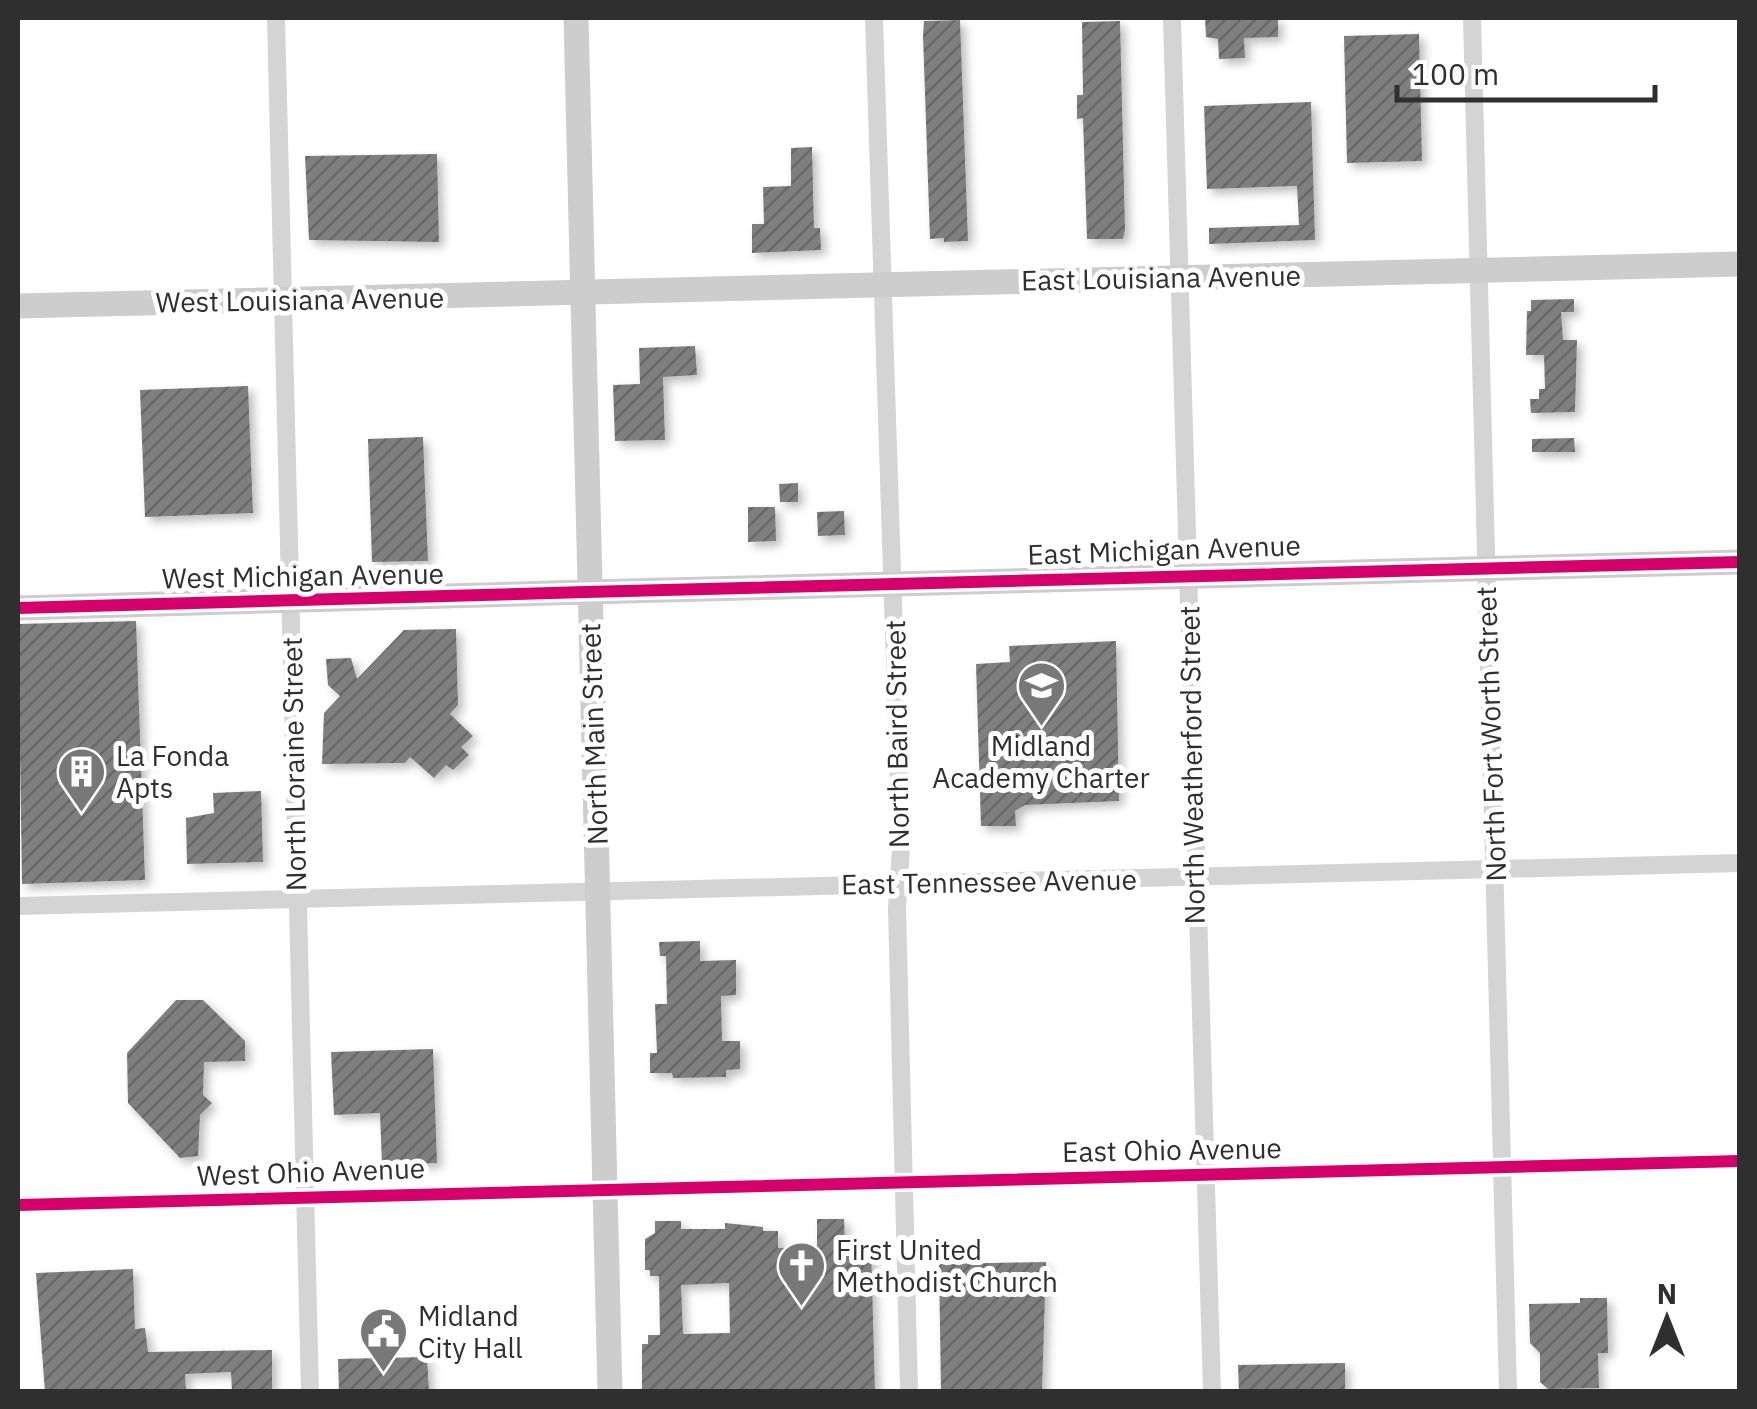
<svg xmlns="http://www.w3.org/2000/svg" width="1757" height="1409" font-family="'IBM Plex Sans',sans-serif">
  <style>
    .building { fill: url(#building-hatch); fill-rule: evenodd; filter: url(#shadow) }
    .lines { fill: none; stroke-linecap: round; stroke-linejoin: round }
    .street { stroke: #d4d4d4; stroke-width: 18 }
    .secondary { stroke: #cdcdcd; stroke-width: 25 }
    .cycleway-casing { stroke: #fff; stroke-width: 19 }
    .cycleway { stroke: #d6006c; stroke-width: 12 }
    .labels { text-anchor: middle; stroke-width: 10; stroke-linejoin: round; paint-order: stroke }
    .street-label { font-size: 28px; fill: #2f2f2f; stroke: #fff }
    .poi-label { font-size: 28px; fill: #2f2f2f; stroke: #fff; text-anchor: start }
  </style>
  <defs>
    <pattern id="building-hatch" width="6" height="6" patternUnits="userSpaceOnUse" patternTransform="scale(2.5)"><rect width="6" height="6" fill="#7f7f7f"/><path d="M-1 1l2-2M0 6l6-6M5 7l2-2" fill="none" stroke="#686868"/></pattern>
    <filter id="shadow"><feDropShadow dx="5" dy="5" stdDeviation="5" flood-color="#0004"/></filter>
  </defs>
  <rect width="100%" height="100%" fill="#fff"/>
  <g class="building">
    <path d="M1205 18H1278V37L1244 38 1245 58 1219 59 1218 39 1206 37Z"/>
    <path d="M960 20 968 241 944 242V238L930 239 923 35 924 21Z"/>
    <path d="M1120 21 1125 230 1123 239H1087L1083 118 1077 119V95H1083L1082 22Z"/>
    <path d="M1419 34 1422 161 1347 163 1344 36Z"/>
    <path d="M1311 102 1315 240 1209 244V228L1299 225 1297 186 1207 189 1204 106Z"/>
    <path d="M812 147 814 228H820L821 250 752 253V224H764L763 187 791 186V148Z"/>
    <path d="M437 154 439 242 309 240 305 156Z"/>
    <path d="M1574 299V312H1561L1563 340H1577L1575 412 1531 413 1530 399H1539V389H1545L1544 355H1526L1527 311H1531V300Z"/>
    <path d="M695 346 697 375 663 377 665 440 615 441 613 385 640 384 639 348Z"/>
    <path d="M248 386 253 513 145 517 140 390Z"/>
    <path d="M423 437 428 561 372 562 368 439Z"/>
    <path d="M1574 438 1575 452H1532V439Z"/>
    <path d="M798 483V502H780L779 484Z"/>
    <path d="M748 507H775L776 541 748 542Z"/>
    <path d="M844 511 845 535 818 536 817 512Z"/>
    <path d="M136 621 145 880 22 884 18 624Z"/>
    <path d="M456 629 458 705 450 714 473 736 461 747 469 755 453 770 446 765 434 778 410 757 405 763 322 764 324 713 340 696 328 685 326 659 351 658 357 679 404 630Z"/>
    <path d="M1116 641 1119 801 1025 805 1015 811 1016 826H981L976 664 1010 662 1009 646Z"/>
    <path d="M261 791 263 862 187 864 186 818 214 813 213 793Z"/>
    <path d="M700 941V961L736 960V995L721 996 722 1041H740V1069L726 1070V1077L673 1078 672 1073H650V1053H657L655 1004H667L666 956H660L659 942Z"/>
    <path d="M176 1000H203L245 1041V1061L204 1062 203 1095 212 1103 200 1115 198 1156 180 1158 128 1103 127 1053Z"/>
    <path d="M433 1049 437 1163 382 1165 380 1113 334 1115 331 1052Z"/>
    <path d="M817 1219H844L845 1244 871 1245 875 1392H642V1344H648V1335H660L659 1276H650V1270H645V1239L655 1233V1221H681V1229H725V1223L763 1227V1231H778V1248L817 1246ZM729 1283 730 1333 683 1334 681 1285Z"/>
    <path d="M1046 1262 1042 1392H941L939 1264Z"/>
    <path d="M133 1269 135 1329 145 1328 148 1352 272 1350V1392H232L231 1372 185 1374 186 1392H45L36 1273Z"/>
    <path d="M1580 1298H1607L1608 1353H1598L1599 1388 1548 1389 1540 1382V1353L1530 1343 1529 1304 1580 1303Z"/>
    <path d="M427 1357 429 1392H339L338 1359Z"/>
    <path d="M1345 1363V1392H1239L1238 1365Z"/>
  </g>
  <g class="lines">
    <g class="street">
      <path d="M276 18 310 1392"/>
      <path d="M874 18 901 848 897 908 909 1392"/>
      <path d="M1172 18 1212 1392"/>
      <path d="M1472 18 1508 1392"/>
      <path d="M18 906 1740 863"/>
      <path d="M18 1205 1740 1161"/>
    </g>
    <g class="secondary">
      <path d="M576 18 610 1392"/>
      <path d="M18 306 1740 264"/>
      <path d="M18 608C592 593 1165 573 1740 562"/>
    </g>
    <defs>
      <g id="cycleway">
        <path d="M18 608C592 593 1165 573 1740 562"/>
        <path d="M18 1205 1740 1161"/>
      </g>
    </defs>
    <use href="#cycleway" class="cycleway-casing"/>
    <use href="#cycleway" class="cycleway"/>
  </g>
  <defs>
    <symbol id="school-pin" viewBox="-11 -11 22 30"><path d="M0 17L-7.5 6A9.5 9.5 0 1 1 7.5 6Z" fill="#787878" stroke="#fff"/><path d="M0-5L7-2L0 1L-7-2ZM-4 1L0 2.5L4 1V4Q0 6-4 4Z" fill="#fff"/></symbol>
    <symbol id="building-pin" viewBox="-11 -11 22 30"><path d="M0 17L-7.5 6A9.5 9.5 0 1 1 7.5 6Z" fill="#787878" stroke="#fff"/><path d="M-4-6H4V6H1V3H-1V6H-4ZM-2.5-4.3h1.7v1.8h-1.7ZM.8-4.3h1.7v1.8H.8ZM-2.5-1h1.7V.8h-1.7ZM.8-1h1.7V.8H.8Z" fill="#fff"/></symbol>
    <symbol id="church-pin" viewBox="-11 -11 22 30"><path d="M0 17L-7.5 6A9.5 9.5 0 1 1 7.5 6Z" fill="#787878" stroke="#fff"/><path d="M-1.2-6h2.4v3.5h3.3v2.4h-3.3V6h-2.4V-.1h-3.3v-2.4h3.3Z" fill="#fff"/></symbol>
    <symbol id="civic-pin" viewBox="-11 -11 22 30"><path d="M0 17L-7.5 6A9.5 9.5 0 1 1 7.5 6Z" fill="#787878" stroke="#fff"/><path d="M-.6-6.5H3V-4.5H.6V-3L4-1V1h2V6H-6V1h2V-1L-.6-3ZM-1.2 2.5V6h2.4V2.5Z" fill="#fff"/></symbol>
  </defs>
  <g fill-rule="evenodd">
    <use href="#school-pin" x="1014" y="658" width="55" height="75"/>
    <use href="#building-pin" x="54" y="744" width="55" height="75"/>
    <use href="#church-pin" x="774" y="1238" width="55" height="75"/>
    <use href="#civic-pin" x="356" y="1304" width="55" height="75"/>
  </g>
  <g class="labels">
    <g class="street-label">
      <text transform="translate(1161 278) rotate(-1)" y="10">East Louisiana Avenue</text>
      <text transform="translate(300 300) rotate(-1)" y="10">West Louisiana Avenue</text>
      <text transform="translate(1164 550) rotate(-2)" y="10">East Michigan Avenue</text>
      <text transform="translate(303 576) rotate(-1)" y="10">West Michigan Avenue</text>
      <text transform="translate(594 734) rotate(-92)" y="10">North Main Street</text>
      <text transform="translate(897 734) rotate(-91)" y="10">North Baird Street</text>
      <text transform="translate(1491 734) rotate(-92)" y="10">North Fort Worth Street</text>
      <text transform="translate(294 764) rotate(-91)" y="10">North Loraine Street</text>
      <text transform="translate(1192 765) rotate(-91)" y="10">North Weatherford Street</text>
      <text transform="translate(989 882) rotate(-1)" y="10">East Tennessee Avenue</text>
      <text transform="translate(1172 1150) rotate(-1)" y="10">East Ohio Avenue</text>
      <text transform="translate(311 1172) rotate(-2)" y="10">West Ohio Avenue</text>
    </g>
    <g class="poi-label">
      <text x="1041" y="756" text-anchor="middle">Midland<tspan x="1041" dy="32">Academy Charter</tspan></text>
      <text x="116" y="766">La Fonda<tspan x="116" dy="32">Apts</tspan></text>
      <text x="836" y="1260">First United<tspan x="836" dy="32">Methodist Church</tspan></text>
      <text x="418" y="1326">Midland<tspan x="418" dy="32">City Hall</tspan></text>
    </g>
  </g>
  <rect width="1757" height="1409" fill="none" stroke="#2f2f2f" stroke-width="40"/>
  <g transform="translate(1667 1319)" stroke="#ffffff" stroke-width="8" paint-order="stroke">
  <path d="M0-8L18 38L0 25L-18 38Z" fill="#2f2f2f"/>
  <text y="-15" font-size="28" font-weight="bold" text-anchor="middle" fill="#2f2f2f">N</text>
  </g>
  <path d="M1397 85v15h258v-15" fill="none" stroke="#2f2f2f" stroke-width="5"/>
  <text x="1412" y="85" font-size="30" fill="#2f2f2f" stroke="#ffffff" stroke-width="8" paint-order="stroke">100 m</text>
</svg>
